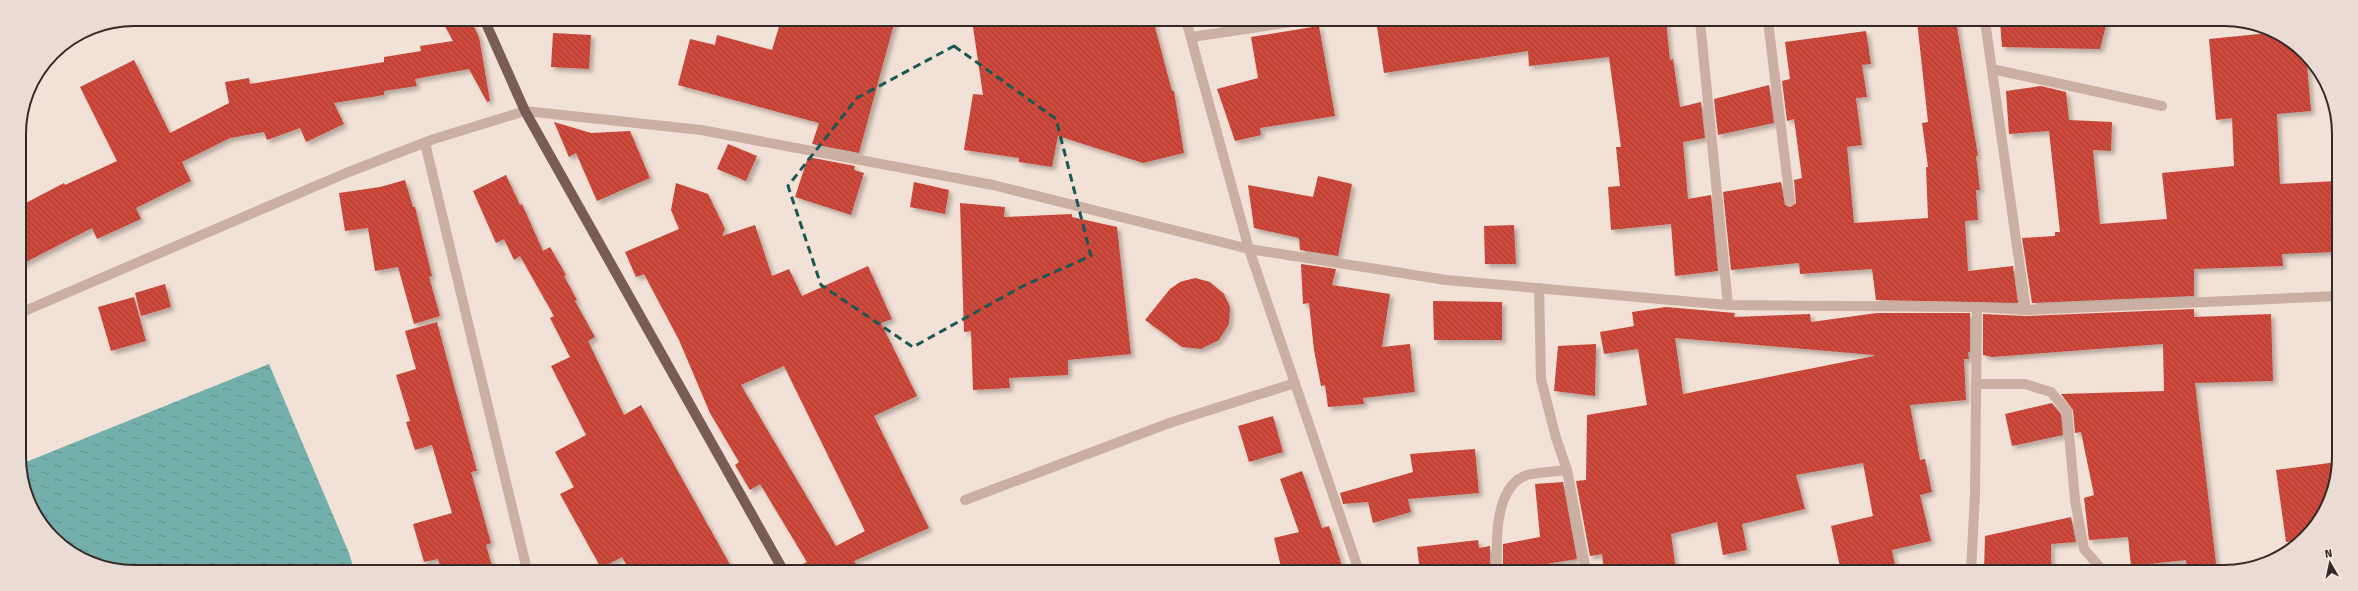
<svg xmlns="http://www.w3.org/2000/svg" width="2358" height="591" font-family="'Fira Sans',sans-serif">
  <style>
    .water { fill: url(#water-ripples) }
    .building { fill: url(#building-back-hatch); fill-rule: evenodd; filter: url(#shadow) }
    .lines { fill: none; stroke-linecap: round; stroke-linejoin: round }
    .minor { stroke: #caafa2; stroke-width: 10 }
    .major { stroke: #785c55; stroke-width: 10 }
    .marked { fill: none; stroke: #195854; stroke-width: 3; stroke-dasharray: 8 5; stroke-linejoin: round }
    .rim { fill: none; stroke: #352825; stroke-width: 2 }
  </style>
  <defs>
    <pattern id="water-ripples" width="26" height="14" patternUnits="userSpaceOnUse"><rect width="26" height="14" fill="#74b0ab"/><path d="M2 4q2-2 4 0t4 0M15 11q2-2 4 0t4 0" fill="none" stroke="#608f8b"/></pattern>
    <pattern id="building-back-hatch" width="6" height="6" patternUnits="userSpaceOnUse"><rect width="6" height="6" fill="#cd4a3a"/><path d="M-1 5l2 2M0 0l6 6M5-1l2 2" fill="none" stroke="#a73e31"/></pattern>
    <filter id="shadow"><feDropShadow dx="3.5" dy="3.5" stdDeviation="2" flood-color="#0004"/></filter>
  </defs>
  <rect width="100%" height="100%" fill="#f2e1d6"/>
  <path class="water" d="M269 364 349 553 354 570H111L53 539 21 480V464Z"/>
  <g class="building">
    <path d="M441 19H470L479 37 490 101 487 102 469 69 415 79 417 86 384 91V95L334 103 344 124 306 142 300 128 267 140 264 132 230 138 182 162 191 181 136 208 141 219 97 239 92 228 20 265V206L64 183 65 185 117 161 80 87 134 60 170 133 229 103 225 82 249 78 250 84 384 62V57L421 51 420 46 453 41Z"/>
    <path d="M781 20H895L859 153 812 144 819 123 678 85 690 39 715 45 717 35 772 50Z"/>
    <path d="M972 20H1153L1172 91H1174L1184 153 1143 163 1058 136 1052 167 1019 162V158L964 150 973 94 983 95Z"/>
    <path d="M1376 20 1666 21 1670 60 1673 59 1680 107 1701 102 1705 138 1683 142 1688 199 1711 195 1718 271 1675 276 1671 224 1611 230 1608 187 1620 186 1616 147H1621L1609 57 1529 66 1528 51 1384 73Z"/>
    <path d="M1917 21H1956L1978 156H1976L1980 190H1976L1978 220 1965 221 1968 271 2013 266 2018 303 1876 300 1872 269 1800 274 1799 263 1731 270 1723 192 1781 182 1785 205 1790 207 1796 203 1794 180 1802 178 1794 119 1787 121 1782 81 1790 79 1785 42 1866 31 1871 64 1862 65 1867 97 1856 98 1862 145 1847 147 1854 223 1928 218 1926 167H1928L1922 123 1928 122Z"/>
    <path d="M2000 21H2107L2100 49 2002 47Z"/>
    <path d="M1319 26 1335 116 1260 128 1261 135 1235 141 1217 89 1258 78 1251 37Z"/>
    <path d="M553 33 591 35 589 69 551 67Z"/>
    <path d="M2269 33 2306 53 2311 111 2277 114 2280 184 2337 181V252L2282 254 2283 266 2194 269V296L2032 303 2022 238 2055 236V232H2060L2049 131 2009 134 2006 91 2041 86 2066 92 2069 120 2112 122 2111 151 2093 150 2100 224 2167 219 2162 173 2234 166 2232 118 2216 120 2209 39Z"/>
    <path d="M1769 85 1774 123 1718 135 1714 99Z"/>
    <path d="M554 122 591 133 630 131 650 178 597 201 576 153 569 157Z"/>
    <path d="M728 144 757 156 746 181 717 169Z"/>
    <path d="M808 157 855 166 854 170 864 173 851 215 795 197Z"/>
    <path d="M506 175 520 205 522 204 543 251 550 247 566 275 564 276 577 300 575 301 595 337 588 341 624 415 641 405 733 570H629L622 557 601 568 560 494 574 487 555 452 586 435 551 366 570 357 550 318 554 316 520 256 514 260 504 239 496 243 473 191Z"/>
    <path d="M1318 176 1352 184 1338 256 1300 250 1299 238 1254 228 1248 185 1313 197Z"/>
    <path d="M405 180 413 207H415L432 276 429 277 440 316 414 324 398 267 375 271 368 228 345 231 339 193 380 187Z"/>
    <path d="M914 182 949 190 945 214 910 207Z"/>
    <path d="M676 183 708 194 725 229 722 236 755 225 772 276 789 269 802 296 868 266 892 319 881 323 917 396 874 416 929 528 854 561 860 570H791L807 562 760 484 750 490 735 465 739 462 710 413 679 340 644 274 636 277 625 252 679 229 671 210ZM784 366 865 531 836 546 741 385Z"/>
    <path d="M960 203 1005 207 1004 217 1072 214V217L1117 227 1131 354 1068 360V375L1009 378 1010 388 973 390 971 331 964 332Z"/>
    <path d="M1514 225 1516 264H1485L1484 226Z"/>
    <path d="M1301 264 1336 269 1332 285 1390 294 1382 347 1410 344 1415 392 1363 398 1364 404 1328 407 1325 385 1321 386 1314 350 1309 303 1303 304Z"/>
    <path d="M1195 278 1210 282 1224 294 1230 307 1229 324 1219 340 1201 349 1182 347 1145 320 1170 289 1180 282Z"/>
    <path d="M165 284 171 307 141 316 135 293Z"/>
    <path d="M134 297 146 341 111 351 98 307Z"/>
    <path d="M1433 301 1502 302V340H1434Z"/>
    <path d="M1666 307 1735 313 1734 317 1810 314 1811 322 1877 313H1970V352H1968L1969 359H1964L1966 400 1910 405 1920 460 1925 459 1932 492 1920 495 1931 541 1892 550 1896 571H1841L1831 526 1873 516 1863 463 1796 475 1805 509 1742 524 1747 550 1723 555 1717 522 1671 534 1676 571H1604L1602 554 1590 556 1576 481 1586 480 1587 415 1647 405 1638 349 1604 354 1600 332 1634 326 1632 312ZM1675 338 1874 355V356L1683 394Z"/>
    <path d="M2194 309V317L2271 314 2273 381 2195 383 2217 572H2187L2186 560 2131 566 2128 537 2089 540 2084 498 2094 495 2081 432 2075 433 2073 410 2061 394 2164 391 2163 344 1992 357 1983 355V314L2026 316Z"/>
    <path d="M437 322 477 471 471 472 491 543 486 545 493 570H441L438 559 424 562 413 524 452 513 432 445 415 450 406 422 410 421 396 375 416 369 405 331Z"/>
    <path d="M1596 344 1595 396 1554 391 1558 346Z"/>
    <path d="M2052 403 2061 414 2063 435 2012 446 2005 414Z"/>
    <path d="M1273 416 1283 452 1249 462 1238 426Z"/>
    <path d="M1475 449 1479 493 1408 499 1411 512 1373 523 1368 502 1343 504 1340 493 1413 472 1410 454Z"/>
    <path d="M2337 462V480L2324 515 2303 539 2286 542 2276 470Z"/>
    <path d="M1302 471 1322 528 1329 526 1342 566 1325 571H1282L1274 538 1299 532 1280 479Z"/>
    <path d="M1563 482 1577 559 1503 571V544L1540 537 1535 484Z"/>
    <path d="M2071 517 2076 542 2051 544V572H1984L1985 536Z"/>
    <path d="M1478 540 1479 548 1490 546V571H1420L1417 547Z"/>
  </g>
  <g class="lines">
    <g class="minor">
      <path d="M1186 20 1249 249 1359 571"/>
      <path d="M1700 21 1728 305"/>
      <path d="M1768 21 1790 201"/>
      <path d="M1985 21 2026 310"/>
      <path d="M1192 37 1304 20"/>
      <path d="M1992 69 2162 106"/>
      <path d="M425 143 527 570"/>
      <path d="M1539 288 1541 379 1556 438 1567 470 1586 571"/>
      <path d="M20 313 346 173 434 139 525 111 701 130 993 185 1249 249 1446 280 1728 305 1977 307 2026 310 2337 296"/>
      <path d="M1976 384H2025L2051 392 2067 411 2075 500 2084 549 2104 572"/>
      <path d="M965 500 1172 422 1295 383"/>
      <path d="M1497 571C1496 543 1494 486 1527 475 1539 472 1554 472 1567 470"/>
      <path d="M1971 572 1975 493 1977 307"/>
    </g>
    <path class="major" d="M484 19 525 111 783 570"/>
  </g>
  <path class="marked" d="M954 46 1056 119 1091 256 1023 286 913 347 821 285 788 186 857 98Z"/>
  <path d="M0 0H2358V591H0ZM134 26H2224A108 108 0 0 1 2332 134V457A108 108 0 0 1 2224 565H134A108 108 0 0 1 26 457V134A108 108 0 0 1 134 26Z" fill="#eadcd4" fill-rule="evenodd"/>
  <path class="rim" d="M134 26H2224A108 108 0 0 1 2332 134V457A108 108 0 0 1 2224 565H134A108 108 0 0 1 26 457V134A108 108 0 0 1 134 26Z"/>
  <g transform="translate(2330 563) rotate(351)" stroke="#faece3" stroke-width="3" paint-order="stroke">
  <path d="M0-3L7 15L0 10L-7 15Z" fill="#352825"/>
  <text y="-6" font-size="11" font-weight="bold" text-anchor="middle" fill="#352825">N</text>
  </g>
</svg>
